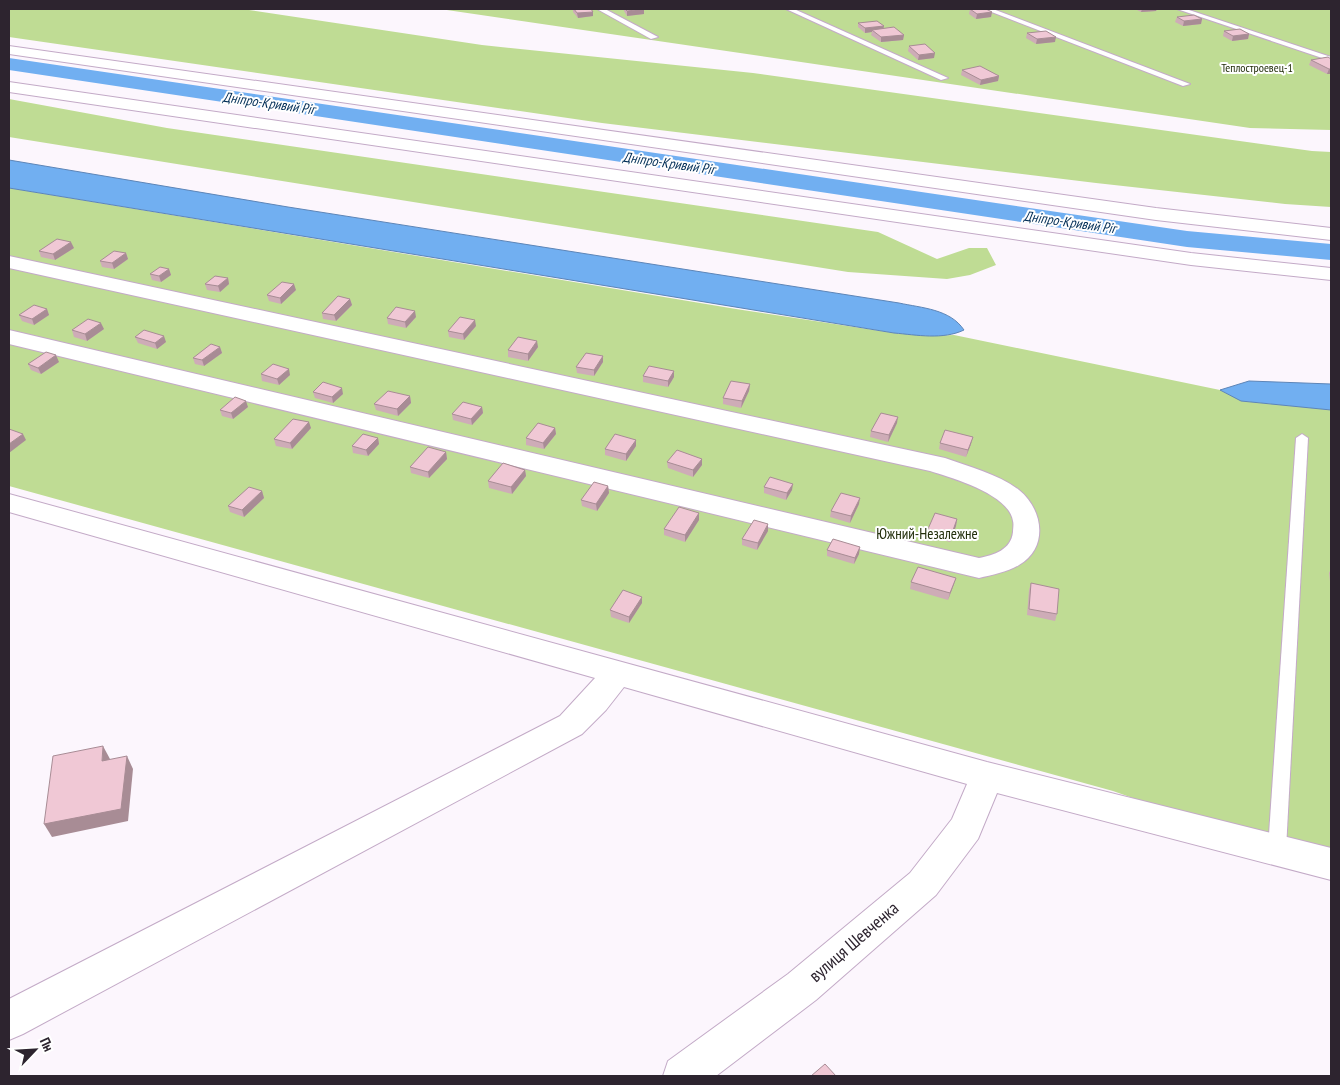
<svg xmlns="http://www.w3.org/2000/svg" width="1340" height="1085" font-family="'PT Sans Narrow',sans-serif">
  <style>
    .green { fill: #bfdc94 }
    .water { fill: #71aff1; stroke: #5d85b7 }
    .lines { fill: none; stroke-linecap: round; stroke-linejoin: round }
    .canal { fill: #71aff1; fill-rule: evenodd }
    .lane-casing { stroke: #c3aac7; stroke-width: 2 }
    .street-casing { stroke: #c3aac7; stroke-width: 2 }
    .lane { fill: #fff; fill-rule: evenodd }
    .street { fill: #fff; fill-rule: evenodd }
    .wall { fill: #ceacb7 }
    .shaded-wall { fill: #a88c95 }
    .building { fill: #f0c8d5; stroke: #a88c95 }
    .labels { text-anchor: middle; stroke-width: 4; stroke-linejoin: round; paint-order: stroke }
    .far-park-label { font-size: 12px; fill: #222e0b; stroke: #fff }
    .far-water-label { font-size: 14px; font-style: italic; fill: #002d56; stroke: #fff }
    .park-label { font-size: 15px; fill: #222e0b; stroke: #fff }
    .near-street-label { font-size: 18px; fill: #2d242f; stroke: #fff }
  </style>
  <rect width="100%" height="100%" fill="#fcf6fd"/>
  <g class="green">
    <path d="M9 9H242L482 45 753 73 1312 151 1331 152V207L1285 204 1096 183 602 123 9 37Z"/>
    <path d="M440 9H1331V130L1250 128Z"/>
    <path d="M9 99 167 128 878 232 937 259 969 248H987L996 265 970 275 947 279 848 272 9 137Z"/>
    <path d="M9 188 736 309 894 333 929 336 954 335 1220 390 1242 401 1331 410V864L1277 849 1113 791 9 486Z"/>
  </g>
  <g class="water">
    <path d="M9 160 288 207 899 303C922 308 950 309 964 330 943 340 917 335 894 333L9 188Z"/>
    <path d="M1249 381 1331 384V410L1241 401 1220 390Z"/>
  </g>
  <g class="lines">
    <path class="canal" d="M9 58 1187 231 1331 244V260L1187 247 9 70Z"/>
    <defs>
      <g id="lane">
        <path d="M597 9H605L658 37 651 39Z"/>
        <path d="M786 9H794L948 78 941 80Z"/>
        <path d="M984 9H993L1190 84 1183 86Z"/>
        <path d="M1177 9H1186L1331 57V61Z"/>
        <path d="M1302 434 1308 438 1286 849 1283 854 1277 857 1271 854 1268 849 1296 438Z"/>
      </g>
      <g id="street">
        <path d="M9 46 1156 208 1331 228V240L1156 220 9 54Z"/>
        <path d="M9 82 1191 253 1331 268V280L1191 265 9 92Z"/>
        <path d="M9 256 945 458C970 467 998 474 1019 490 1043 509 1049 548 1019 565 1008 572 992 575 979 578L9 344V330L979 558C994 555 1011 550 1013 532 1013 529 1014 524 1013 521 1009 494 952 478 930 471L9 268Z"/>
        <path d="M9 494 987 762 1331 848V880L997 793 978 839 936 895 816 1000 716 1076H663L668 1061 788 974 910 873 952 819 967 784 624 687 606 710 582 734 23 1034 9 1040V999L560 716 595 678 9 512Z"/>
      </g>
    </defs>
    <use href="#lane" class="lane-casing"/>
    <use href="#street" class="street-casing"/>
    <use href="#lane" class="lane"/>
    <use href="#street" class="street"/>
  </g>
  <g class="wall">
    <path d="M573 9H591L593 16 578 18 573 12Z"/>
    <path d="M624 9H644V14L627 16 624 11Z"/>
    <path d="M970 9 992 12 991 17 976 19 969 14Z"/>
    <path d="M1135 9H1157L1156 11 1141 12Z"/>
    <path d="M1177 17 1202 19 1201 24 1183 26 1175 22Z"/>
    <path d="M858 23 883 29 904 35 903 40 881 42 871 35 872 32 865 33 858 27Z"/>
    <path d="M1224 31 1249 34 1248 39 1232 41 1223 36Z"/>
    <path d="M1027 33 1055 42 1036 44 1026 38Z"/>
    <path d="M909 46 934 58 918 60 908 51Z"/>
    <path d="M1328 57 1331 74H1327L1309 65 1311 60Z"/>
    <path d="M962 70 999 76 998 81 980 85 961 75Z"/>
    <path d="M74 248 55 260 41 257 39 251Z"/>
    <path d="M126 253 128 259 114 269 102 267 100 261Z"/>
    <path d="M169 269 171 275 161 282 152 280 150 274Z"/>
    <path d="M228 278 229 284 220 292 207 290 205 284Z"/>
    <path d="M296 290 281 304 269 301 267 295Z"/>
    <path d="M350 299 352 305 336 321 323 319 322 313Z"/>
    <path d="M47 309 49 315 34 325 22 321 19 315Z"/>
    <path d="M416 317 406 328 388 324 387 318Z"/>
    <path d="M476 326 464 340 449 337 448 331Z"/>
    <path d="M104 329 87 341 74 337 72 330Z"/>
    <path d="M135 337 166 342 157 349 138 343Z"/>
    <path d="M220 347 222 353 204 366 195 364 193 358Z"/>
    <path d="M538 347 528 361 508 357V350Z"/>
    <path d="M603 356V362L594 376 577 373 576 367Z"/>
    <path d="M59 362 41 374 31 370 28 364Z"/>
    <path d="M674 371V377L668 387 643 382V376Z"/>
    <path d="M261 374 290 375 279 385 262 381Z"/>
    <path d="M750 384 749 391 741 408 723 404V398Z"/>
    <path d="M313 392 343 394 333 403 315 398Z"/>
    <path d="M410 396 411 403 398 416 376 410 374 404Z"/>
    <path d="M248 407 233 419 222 416 220 410Z"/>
    <path d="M482 407 483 413 472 425 453 420 452 414Z"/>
    <path d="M897 423 888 442 870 437 871 431Z"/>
    <path d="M311 428 292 449 276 446 274 439Z"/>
    <path d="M555 428 556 434 544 449 526 445V438Z"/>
    <path d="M378 438 379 444 368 456 353 453 352 446Z"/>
    <path d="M636 440V446L626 461 605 455V449Z"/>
    <path d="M940 443 971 444 966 457 939 449Z"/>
    <path d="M446 452 447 459 429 478 411 473 410 467Z"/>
    <path d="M702 459V465L693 477 668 468 667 462Z"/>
    <path d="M525 470 526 476 512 494 489 488 488 481Z"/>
    <path d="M608 486 609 493 597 511 582 506 581 500Z"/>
    <path d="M764 487 792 490 786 500 764 493Z"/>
    <path d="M262 491 264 498 244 517 230 512 228 506Z"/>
    <path d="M859 504 850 523 830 517 831 511Z"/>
    <path d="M699 513V520L685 542 664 535V529Z"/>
    <path d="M957 519 956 526 950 542 927 536 928 529Z"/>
    <path d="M768 531 757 550 742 545V539Z"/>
    <path d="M827 550 859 554 854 564 827 556Z"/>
    <path d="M1331 569V590L1329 573Z"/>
    <path d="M911 582 954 584 948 600 910 589Z"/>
    <path d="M1031 583 1057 614 1055 621 1027 615 1029 590Z"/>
    <path d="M642 597V603L629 623 611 617 610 610Z"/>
    <path d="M1331 628V641L1330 630Z"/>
  </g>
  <g class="shaded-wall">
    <path d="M644 9V14L627 16V11Z"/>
    <path d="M1142 9H1157L1156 11 1141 12Z"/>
    <path d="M593 12V16L578 18 577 13Z"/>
    <path d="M992 12 991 17 976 19 977 14Z"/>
    <path d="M1202 19 1201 24 1183 26 1184 21Z"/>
    <path d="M884 26 883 31 872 30V32L865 33V28Z"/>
    <path d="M1249 34 1248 39 1232 41 1233 36Z"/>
    <path d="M904 35 903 40 881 42V37Z"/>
    <path d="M1056 37 1055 42 1036 44 1037 39Z"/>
    <path d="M935 53 934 58 918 60 919 55Z"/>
    <path d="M1329 69H1331V74H1327Z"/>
    <path d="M999 76 998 81 980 85 981 80Z"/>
    <path d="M71 242 74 248 55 260 53 254Z"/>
    <path d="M126 253 128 259 114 269 112 263Z"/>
    <path d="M169 269 171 275 161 282 159 276Z"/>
    <path d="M228 278 229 284 220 292 218 286Z"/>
    <path d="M294 284 296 290 281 304 280 298Z"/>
    <path d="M350 299 352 305 336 321 334 315Z"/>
    <path d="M47 309 49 315 34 325 32 319Z"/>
    <path d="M415 311 416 317 406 328 405 322Z"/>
    <path d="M475 320 476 326 464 340 463 334Z"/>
    <path d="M101 323 104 329 87 341 85 334Z"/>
    <path d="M164 336 166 342 157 349 155 343Z"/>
    <path d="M537 341 538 347 528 361V354Z"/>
    <path d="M220 347 222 353 204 366 202 360Z"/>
    <path d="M56 355 59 362 41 374 38 368Z"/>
    <path d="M603 356V362L594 376V370Z"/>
    <path d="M289 369 290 375 279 385 277 379Z"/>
    <path d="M674 371V377L668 387V381Z"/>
    <path d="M750 384 749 391 741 408 742 401Z"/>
    <path d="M342 388 343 394 333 403 332 397Z"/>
    <path d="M410 396 411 403 398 416 397 409Z"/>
    <path d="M246 401 248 407 233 419 231 413Z"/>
    <path d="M482 407 483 413 472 425 471 419Z"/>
    <path d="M898 417 897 423 888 442 889 435Z"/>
    <path d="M309 422 311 428 292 449 290 443Z"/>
    <path d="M555 428 556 434 544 449 543 443Z"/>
    <path d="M23 434 26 440 9 453V444Z"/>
    <path d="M973 437 971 444 966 457 968 450Z"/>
    <path d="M378 438 379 444 368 456 366 450Z"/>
    <path d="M636 440V446L626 461V454Z"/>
    <path d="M446 452 447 459 429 478 428 472Z"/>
    <path d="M702 459V465L693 477V470Z"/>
    <path d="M525 470 526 476 512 494 511 487Z"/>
    <path d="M793 484 792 490 786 500 787 493Z"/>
    <path d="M608 486 609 493 597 511 596 504Z"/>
    <path d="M262 491 264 498 244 517 242 510Z"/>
    <path d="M860 498 859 504 850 523 851 516Z"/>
    <path d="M699 513V520L685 542V535Z"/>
    <path d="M957 519 956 526 950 542 951 536Z"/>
    <path d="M768 524V531L757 550 758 543Z"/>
    <path d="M860 547 859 554 854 564 855 558Z"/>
    <path d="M956 578 954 584 948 600 950 593Z"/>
    <path d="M642 597V603L629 623V617Z"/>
    <path d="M103 746 110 759 109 774 102 761Z"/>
    <path d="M127 756 133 769 128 821 52 837 44 824Z"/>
  </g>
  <g class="building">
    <path d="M574 9H591L593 12 577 13Z"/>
    <path d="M625 9H644L627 11Z"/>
    <path d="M970 9H986L992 12 977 14Z"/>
    <path d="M1194 15 1202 19 1184 21 1177 17Z"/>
    <path d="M877 21 884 26 865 28 858 23Z"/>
    <path d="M894 27 904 35 881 37 872 30Z"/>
    <path d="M1240 29 1249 34 1233 36 1224 31Z"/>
    <path d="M1046 31 1056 37 1037 39 1027 33Z"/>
    <path d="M925 44 935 53 919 55 909 46Z"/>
    <path d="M1328 57 1331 59V69H1329L1311 60Z"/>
    <path d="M980 66 999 76 981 80 962 70Z"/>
    <path d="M57 239 71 242 53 254 39 251Z"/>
    <path d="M114 251 126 253 112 263 100 261Z"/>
    <path d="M160 267 169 269 159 276 150 274Z"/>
    <path d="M215 276 228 278 218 286 205 284Z"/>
    <path d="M282 282 294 284 280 298 267 295Z"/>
    <path d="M338 296 350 299 334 315 322 313Z"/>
    <path d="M34 305 47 309 32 319 19 315Z"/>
    <path d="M396 307 415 311 405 322 387 318Z"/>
    <path d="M460 317 475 320 463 334 448 331Z"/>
    <path d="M88 319 101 323 85 334 72 330Z"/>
    <path d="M144 330 164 336 155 343 135 337Z"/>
    <path d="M518 337 537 341 528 354 508 350Z"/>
    <path d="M211 344 220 347 202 360 193 358Z"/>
    <path d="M46 352 56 355 38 368 28 364Z"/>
    <path d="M586 353 603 356 594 370 576 367Z"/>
    <path d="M273 364 289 369 277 379 261 374Z"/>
    <path d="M649 366 674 371 668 381 643 376Z"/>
    <path d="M731 381 750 384 742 401 723 398Z"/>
    <path d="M323 382 342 388 332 397 313 392Z"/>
    <path d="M388 391 410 396 397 409 374 404Z"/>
    <path d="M235 397 246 401 231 413 220 410Z"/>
    <path d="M463 402 482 407 471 419 452 414Z"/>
    <path d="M881 413 898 417 889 435 871 431Z"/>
    <path d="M293 419 309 422 290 443 274 439Z"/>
    <path d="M538 423 555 428 543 443 526 438Z"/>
    <path d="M9 429 23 434 9 444Z"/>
    <path d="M945 430 973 437 968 450 940 443Z"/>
    <path d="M363 434 378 438 366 450 352 446Z"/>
    <path d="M615 434 636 440 626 454 605 449Z"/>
    <path d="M428 447 446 452 428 472 410 467Z"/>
    <path d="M677 450 702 459 693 470 667 462Z"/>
    <path d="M503 463 525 470 511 487 488 481Z"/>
    <path d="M770 477 793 484 787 493 764 487Z"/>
    <path d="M594 482 608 486 596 504 581 500Z"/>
    <path d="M249 487 262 491 242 510 228 506Z"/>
    <path d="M841 493 860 498 851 516 831 511Z"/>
    <path d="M679 507 699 513 685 535 664 529Z"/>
    <path d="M935 513 957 519 951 536 928 529Z"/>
    <path d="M754 520 768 524 758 543 742 539Z"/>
    <path d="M833 539 860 547 855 558 827 550Z"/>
    <path d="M918 567 956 578 950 593 911 582Z"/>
    <path d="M1031 583 1059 589 1057 614 1029 609Z"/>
    <path d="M623 590 642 597 629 617 610 610Z"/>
    <path d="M103 746 102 761 127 756 121 809 44 824 53 756Z"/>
    <path d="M825 1064 836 1076H811Z"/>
  </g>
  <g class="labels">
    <g class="far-park-label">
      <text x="1257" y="72">Теплостроевец-1</text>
    </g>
    <g class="far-water-label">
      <text transform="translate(269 103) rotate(8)" y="5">Дніпро-Кривий Ріг</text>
      <text transform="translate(669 163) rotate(8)" y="5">Дніпро-Кривий Ріг</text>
      <text transform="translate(1070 222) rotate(8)" y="5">Дніпро-Кривий Ріг</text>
    </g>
    <g class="park-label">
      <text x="927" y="539">Южний-Незалежне</text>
    </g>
    <g class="near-street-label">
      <text transform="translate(854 942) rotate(-41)" y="6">вулиця Шевченка</text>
    </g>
  </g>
  <rect width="1340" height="1085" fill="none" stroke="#2d242f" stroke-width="20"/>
  <g transform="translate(35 1050) rotate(65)" stroke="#ffffff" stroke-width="4" paint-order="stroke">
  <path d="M0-4L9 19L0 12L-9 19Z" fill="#2d242f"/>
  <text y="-8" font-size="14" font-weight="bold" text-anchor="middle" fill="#2d242f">Пн</text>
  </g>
</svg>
